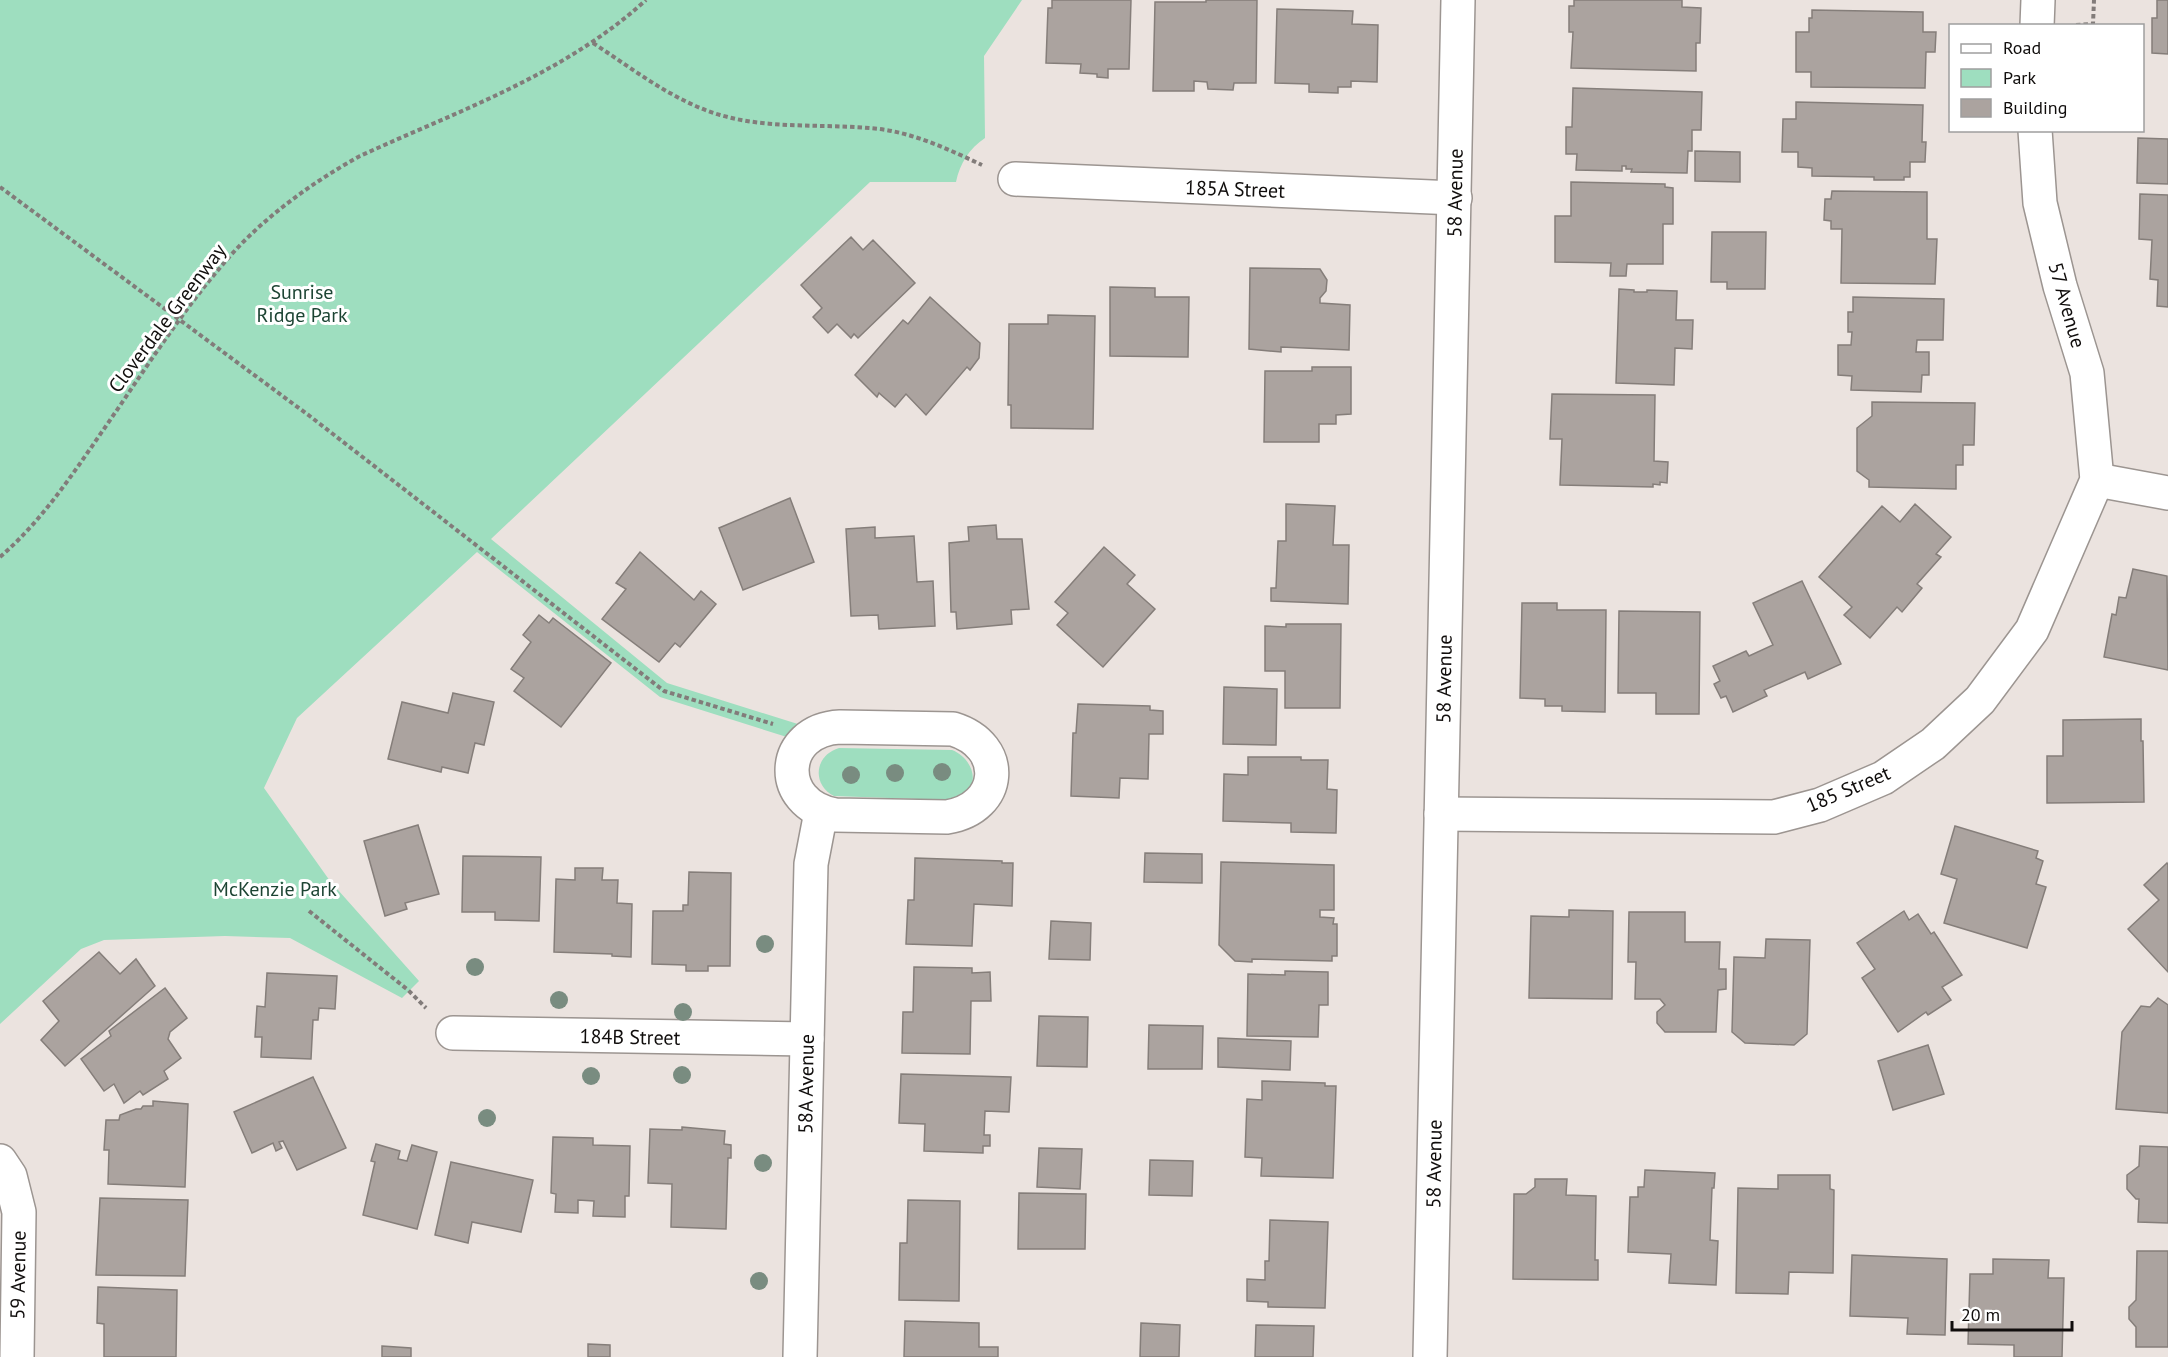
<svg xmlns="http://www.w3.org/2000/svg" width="2168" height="1357" font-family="'PT Sans',sans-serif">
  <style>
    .green { fill: #9edebf }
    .building { fill: #aba39f; stroke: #857e7a; stroke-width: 1.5 }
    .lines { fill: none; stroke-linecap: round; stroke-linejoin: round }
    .minor-casing { stroke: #9c9591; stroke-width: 36 }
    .path { stroke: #827c7a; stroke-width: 4; stroke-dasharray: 4.5 3; stroke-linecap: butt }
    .minor { stroke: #fff; stroke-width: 33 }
    .tree { fill: #798c80 }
    .labels { text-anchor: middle; stroke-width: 6; stroke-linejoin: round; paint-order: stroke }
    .street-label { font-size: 20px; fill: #100d0c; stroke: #fff }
    .park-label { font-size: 20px; fill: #1c4433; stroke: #fff }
  </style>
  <rect width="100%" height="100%" fill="#ebe3df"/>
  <g class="green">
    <path d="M0 0H1022L984 56 985 138C969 149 960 163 956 182H870L491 539 667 683 801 725 790 738 660 697 477 552 297 718 264 788 330 881 419 981 402 998 290 938 225 936 104 940 81 949 0 1024Z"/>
    <path d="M839 748 952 750C971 757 983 784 961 796 956 798 951 799 946 800L834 796C811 784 815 755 839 748Z"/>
  </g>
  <g class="building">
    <path d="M1052 0H1131L1129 69H1108V78L1097 77V74L1080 73 1081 64 1046 63 1048 8H1052Z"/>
    <path d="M1206 0H1257L1256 83H1234L1233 90 1208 89 1207 82 1194 81V91H1153L1155 2H1206Z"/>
    <path d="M1574 0H1682V7L1701 8 1700 43H1696V71L1571 68 1573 32H1569V6H1574Z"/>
    <path d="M2157 0H2168V54L2152 53V18H2157Z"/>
    <path d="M1277 9 1353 11 1352 24 1378 25 1377 82 1351 81V87H1338V93L1309 92V84L1275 83Z"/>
    <path d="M1812 10 1923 12V32H1936L1935 52H1926L1925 88 1811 87V72H1796V32H1809V18H1812Z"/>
    <path d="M1573 88 1702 92 1701 130H1692V151H1688L1687 173 1631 172 1632 169H1626V166H1622V171L1576 170 1577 154H1566V127H1572Z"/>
    <path d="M1796 102 1923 105 1922 142H1926L1925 162H1910V177H1904V180H1874V177L1812 176V168L1798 167V152H1782L1783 119H1796Z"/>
    <path d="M2138 138 2168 139V184L2137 183Z"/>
    <path d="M1695 151 1740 152V182L1695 181Z"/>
    <path d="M1571 182 1665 184V187L1673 188V224H1663V264H1627L1626 276H1610L1611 263 1555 262V216H1571Z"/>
    <path d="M1832 191 1927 192V239H1937L1935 284 1841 283 1842 229H1831V221L1824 220 1825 199H1831Z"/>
    <path d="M2140 194 2168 195V307L2157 306 2158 280 2150 279 2152 240 2139 239Z"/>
    <path d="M1712 232H1766L1765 289H1727V282H1711Z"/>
    <path d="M851 237 863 250 873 240 915 283 858 338 854 334 851 338 837 324 828 333 813 317 822 308 801 285Z"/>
    <path d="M1250 268 1320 269 1327 280 1326 291 1320 298V303L1350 305 1349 350 1281 347V352L1249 349Z"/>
    <path d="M1110 287 1155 288V297H1189L1188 357 1110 356Z"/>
    <path d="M1619 289 1634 290V292H1647V290L1677 291 1676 320H1693L1692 349 1675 348 1674 385 1616 383Z"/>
    <path d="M930 297 980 343 979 358 970 370 967 367 926 415 906 394 895 407 879 393 877 397 855 375 903 320 908 324Z"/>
    <path d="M1853 297 1944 299 1943 340H1917L1916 352H1929V375H1922L1921 392 1851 390 1852 376 1838 375V345H1851L1852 332H1848V312H1853Z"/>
    <path d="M1048 315 1095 316 1093 429 1011 428V405H1008L1009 324H1048Z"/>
    <path d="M1312 367H1351V414L1336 415V424H1319V442H1264L1265 371H1312Z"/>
    <path d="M1552 394 1655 395 1654 461 1668 462 1667 483 1660 482V485L1653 484V487L1560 485 1562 439H1550Z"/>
    <path d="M1872 402 1975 403 1974 445H1963V465H1956V489L1869 487V480L1857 471V428L1872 416Z"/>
    <path d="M790 498 814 562 743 590 719 528Z"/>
    <path d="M1286 504 1335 506 1333 545H1349L1348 604 1271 601V588H1276L1278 541H1286Z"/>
    <path d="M1915 504 1951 537 1936 554 1941 557 1917 584 1922 588 1902 612 1897 607 1870 638 1844 615 1852 607 1819 577 1882 506 1900 522Z"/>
    <path d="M996 525 997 539H1022L1029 609 1011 610 1012 624 957 629 956 612H951L949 543 969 541 968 527Z"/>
    <path d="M875 527V538L914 536 917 582 933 581 935 626 879 629 878 615 851 616 846 529Z"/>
    <path d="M1104 547 1135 575 1127 584 1155 609 1103 667 1057 625 1068 613 1055 602Z"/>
    <path d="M640 552 694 600 701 591 716 604 680 647 675 643 659 662 602 619 626 589 616 583Z"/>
    <path d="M2133 569 2167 576 2168 670 2104 657 2112 614 2116 615 2119 597 2126 598Z"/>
    <path d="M1802 581 1841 664 1808 679 1805 672 1764 690 1767 696 1733 712 1726 696 1721 698 1714 684 1720 681 1713 666 1746 651 1749 656 1773 645 1753 603Z"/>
    <path d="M1522 603H1557V610H1606L1605 712 1562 711V706H1545V699L1520 698Z"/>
    <path d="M1619 611 1700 612 1699 714H1656V693H1618Z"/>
    <path d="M539 615 549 623 553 618 611 663 561 727 514 691 524 678 511 669 531 642 523 635Z"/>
    <path d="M1286 624H1341L1340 708H1285V671H1265V626L1286 627Z"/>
    <path d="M1224 687 1277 689 1276 745 1223 744Z"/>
    <path d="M453 693 494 702 484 745 475 743 468 773 442 767 441 772 388 759 402 702 448 713Z"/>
    <path d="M1078 704 1150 706V710L1163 711V734H1149L1148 779 1120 778 1119 798 1071 796 1073 733H1076Z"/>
    <path d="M2141 719V741H2143L2144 802 2047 803V756H2063V720Z"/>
    <path d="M1248 757H1301V760H1328L1327 789 1337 790 1336 833 1291 832V823L1223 821 1224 774 1248 775Z"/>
    <path d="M418 825 439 894 405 903 407 909 385 916 364 841Z"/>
    <path d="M1955 826 2038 851 2036 858 2043 861 2036 884 2046 887 2027 948 1944 923 1957 879 1941 874Z"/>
    <path d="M1145 853 1202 854V883L1144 882Z"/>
    <path d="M463 856 541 857 539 921 495 920V912H462Z"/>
    <path d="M915 858 1002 861V863H1013L1012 906 974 904 972 946 906 944 908 900H914Z"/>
    <path d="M1221 862 1334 865V910H1320V917L1334 918 1333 924H1337V956H1332V961L1252 959V962L1235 961 1219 945Z"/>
    <path d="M2167 863 2168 865V972L2128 929 2159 900 2144 885Z"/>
    <path d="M575 868H603L602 880H618L617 903 632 904 631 957 612 956V954L554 952 556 879 575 880Z"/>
    <path d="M689 872 731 873 730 966H708V971H686V965L652 964 653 911H683V905H688Z"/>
    <path d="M1569 910 1613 911 1612 999 1529 998 1531 916 1569 917Z"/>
    <path d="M1904 911 1909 920 1918 914 1931 934 1934 932 1962 975 1942 987 1951 1000 1928 1015 1926 1012 1898 1032 1862 978 1875 969 1857 943Z"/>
    <path d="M1629 912H1685V942H1720L1719 969H1726V989L1718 990 1716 1032H1665L1657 1023V1012L1665 1005 1660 999H1635L1636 962H1628Z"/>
    <path d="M1051 921 1091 923 1090 960 1049 959Z"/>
    <path d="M1766 939 1810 940 1807 1034 1794 1045 1745 1043 1732 1032 1734 957 1765 958Z"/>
    <path d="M99 952 120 974 136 959 155 986 65 1066 41 1040 59 1021 43 1001Z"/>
    <path d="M914 967 972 968V973L990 972 991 1001H971L970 1054 902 1053 903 1012H913Z"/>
    <path d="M1285 971 1328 972V1005H1319L1318 1037 1247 1036 1248 974 1285 975Z"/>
    <path d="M267 973 337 976 335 1009 319 1008 318 1020H313L311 1059 261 1057 262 1037H255L257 1006 265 1007Z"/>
    <path d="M165 988 187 1018 170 1032 168 1039 181 1058 164 1071 168 1079 143 1095 140 1091 124 1103 114 1084 104 1091 81 1059 111 1036 109 1031Z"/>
    <path d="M2158 998 2168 1005V1113L2116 1109 2122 1032 2141 1006 2150 1007Z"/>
    <path d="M1039 1016 1088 1017 1087 1067 1037 1066Z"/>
    <path d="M1149 1025 1203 1026 1202 1069H1148Z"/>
    <path d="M1218 1038 1291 1041 1290 1070 1218 1067Z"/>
    <path d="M1928 1045 1944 1094 1893 1110 1878 1061Z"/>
    <path d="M901 1074 1011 1077 1009 1112 985 1111 984 1135H990V1146H983V1153L924 1151 925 1124 899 1123Z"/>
    <path d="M313 1077 346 1148 297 1170 283 1141 279 1142 282 1148 276 1151 273 1143 252 1153 234 1112Z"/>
    <path d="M1262 1081 1325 1083V1086H1336L1333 1178 1261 1176 1262 1158 1245 1157 1247 1099 1262 1100Z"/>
    <path d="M153 1101 188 1104 185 1187 108 1184 109 1150H104L106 1120H119L120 1115 136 1109H141L143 1106H153Z"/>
    <path d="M682 1127 725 1131 724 1144 731 1145V1158H728L726 1229 671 1227 672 1184 648 1183 650 1129 682 1130Z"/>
    <path d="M553 1137 593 1138V1145L630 1146 629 1196H625V1217L593 1216 594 1201 578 1200V1213L555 1212 556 1194 551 1193Z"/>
    <path d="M376 1144 400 1151 398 1159 407 1161 412 1145 437 1152 417 1229 363 1215 375 1162 371 1161Z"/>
    <path d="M2140 1146 2168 1147V1223L2138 1222 2139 1199H2136L2127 1189V1175L2139 1166Z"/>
    <path d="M1039 1148 1082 1149 1080 1189 1037 1187Z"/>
    <path d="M1150 1160 1193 1161 1192 1196 1149 1195Z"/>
    <path d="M451 1162 533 1180 521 1232 472 1222 468 1243 435 1235Z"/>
    <path d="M1645 1170 1715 1173 1714 1188H1712L1710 1240 1718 1241 1716 1285 1669 1283 1671 1254 1628 1252 1630 1197H1638V1187H1644Z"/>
    <path d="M1778 1175H1830V1189L1834 1190 1833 1273 1789 1272 1788 1294 1736 1293 1738 1188 1778 1189Z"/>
    <path d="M1535 1179H1567L1566 1195 1596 1196 1595 1260H1598V1280L1513 1279 1514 1194H1526L1535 1187Z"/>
    <path d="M1019 1193 1086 1194 1085 1249H1018Z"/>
    <path d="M100 1198 188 1200 185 1276 96 1275Z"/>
    <path d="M908 1200 960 1201 959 1301 899 1300 900 1243H907Z"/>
    <path d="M1270 1220 1328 1222 1325 1308 1268 1307V1302L1247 1301V1279L1265 1280V1261H1269Z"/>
    <path d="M2137 1251H2168V1347H2136V1327L2129 1319V1307L2136 1300Z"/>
    <path d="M1852 1255 1947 1259 1945 1335 1907 1334 1908 1318 1850 1316Z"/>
    <path d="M1993 1259 2049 1260 2048 1278H2064L2062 1357H2014V1345L1968 1344 1970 1274H1993Z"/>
    <path d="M98 1287 177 1290 176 1357H104V1324L97 1323Z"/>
    <path d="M905 1321 979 1323V1347H998V1357H904Z"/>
    <path d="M1141 1323 1180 1325 1179 1357H1140Z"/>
    <path d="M1256 1325 1314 1326 1313 1357H1255Z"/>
    <path d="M588 1344 610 1345V1357H588Z"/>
    <path d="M382 1346 411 1348V1357H382Z"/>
  </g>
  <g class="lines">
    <defs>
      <g id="minor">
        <path d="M2037 26 2038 0"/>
        <path d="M1015 179 1455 198"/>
        <path d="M2097 480 2168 493"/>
        <path d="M840 727 953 729C1008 746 1003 808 947 817L835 815C775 804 779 730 840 727Z"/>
        <path d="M1441 814 1774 817 1820 805 1883 778 1933 744 1980 700 2032 630 2097 480 2087 373 2060 286 2040 203 2035 130"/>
        <path d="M453 1033 807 1039"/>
        <path d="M0 1161 10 1176 19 1212 17 1357"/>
        <path d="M800 1357 811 864 821 812"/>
        <path d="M1430 1357 1458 0"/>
      </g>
    </defs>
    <use href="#minor" class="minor-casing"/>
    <g class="path">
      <path d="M2076 25 2093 24 2094 0"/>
      <path d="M593 43C633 69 673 101 720 115 772 130 825 123 879 129 914 133 950 150 982 165"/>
      <path d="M0 187 311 417 664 691 773 724"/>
      <path d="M0 557C43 520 74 472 106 426 144 371 180 314 224 263 260 220 311 183 360 156 458 111 565 74 646 0"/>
      <path d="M309 911 408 990 426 1008"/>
    </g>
    <use href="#minor" class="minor"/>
  </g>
  <g class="tree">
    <circle cx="942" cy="772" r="9"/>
    <circle cx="895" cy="773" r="9"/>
    <circle cx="851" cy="775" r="9"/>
    <circle cx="765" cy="944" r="9"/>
    <circle cx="475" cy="967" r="9"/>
    <circle cx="559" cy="1000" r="9"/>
    <circle cx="683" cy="1012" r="9"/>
    <circle cx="682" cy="1075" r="9"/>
    <circle cx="591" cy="1076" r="9"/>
    <circle cx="487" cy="1118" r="9"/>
    <circle cx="763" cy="1163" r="9"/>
    <circle cx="759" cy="1281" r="9"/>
  </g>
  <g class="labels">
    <g class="street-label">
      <text transform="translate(1235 189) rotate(2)" y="7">185A Street</text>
      <text transform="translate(1455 193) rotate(-89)" y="7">58 Avenue</text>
      <text transform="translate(2067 305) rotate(74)" y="7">57 Avenue</text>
      <text transform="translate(167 318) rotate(-53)" y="7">Cloverdale Greenway</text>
      <text transform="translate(1444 679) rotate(-89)" y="7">58 Avenue</text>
      <text transform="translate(1848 789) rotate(-23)" y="7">185 Street</text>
      <text transform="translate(630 1037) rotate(1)" y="7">184B Street</text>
      <text transform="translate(806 1084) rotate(-89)" y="7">58A Avenue</text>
      <text transform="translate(1434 1164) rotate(-89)" y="7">58 Avenue</text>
      <text transform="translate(18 1275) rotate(-89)" y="7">59 Avenue</text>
    </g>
    <g class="park-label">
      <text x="302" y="299">Sunrise<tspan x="302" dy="23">Ridge Park</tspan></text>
      <text x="275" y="896">McKenzie Park</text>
    </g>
  </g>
  <rect x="1949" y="24" width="195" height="108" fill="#ffffff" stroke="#9f9e9e" stroke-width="1.5"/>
  <rect x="1961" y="44" width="30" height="9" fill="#ffffff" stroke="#9f9e9e" stroke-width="1.5"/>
  <text x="2003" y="54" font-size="18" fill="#100d0c">Road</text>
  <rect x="1961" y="69" width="30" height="18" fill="#9edebf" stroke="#9f9e9e" stroke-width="1.5"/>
  <text x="2003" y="84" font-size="18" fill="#100d0c">Park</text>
  <rect x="1961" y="99" width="30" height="18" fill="#aba39f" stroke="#9f9e9e" stroke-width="1.5"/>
  <text x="2003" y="114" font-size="18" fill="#100d0c">Building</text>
  <path d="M1952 1321v9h120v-9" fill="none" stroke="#100d0c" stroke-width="3"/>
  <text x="1961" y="1321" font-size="18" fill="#100d0c" stroke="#ffffff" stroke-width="4.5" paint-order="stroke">20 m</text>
</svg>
